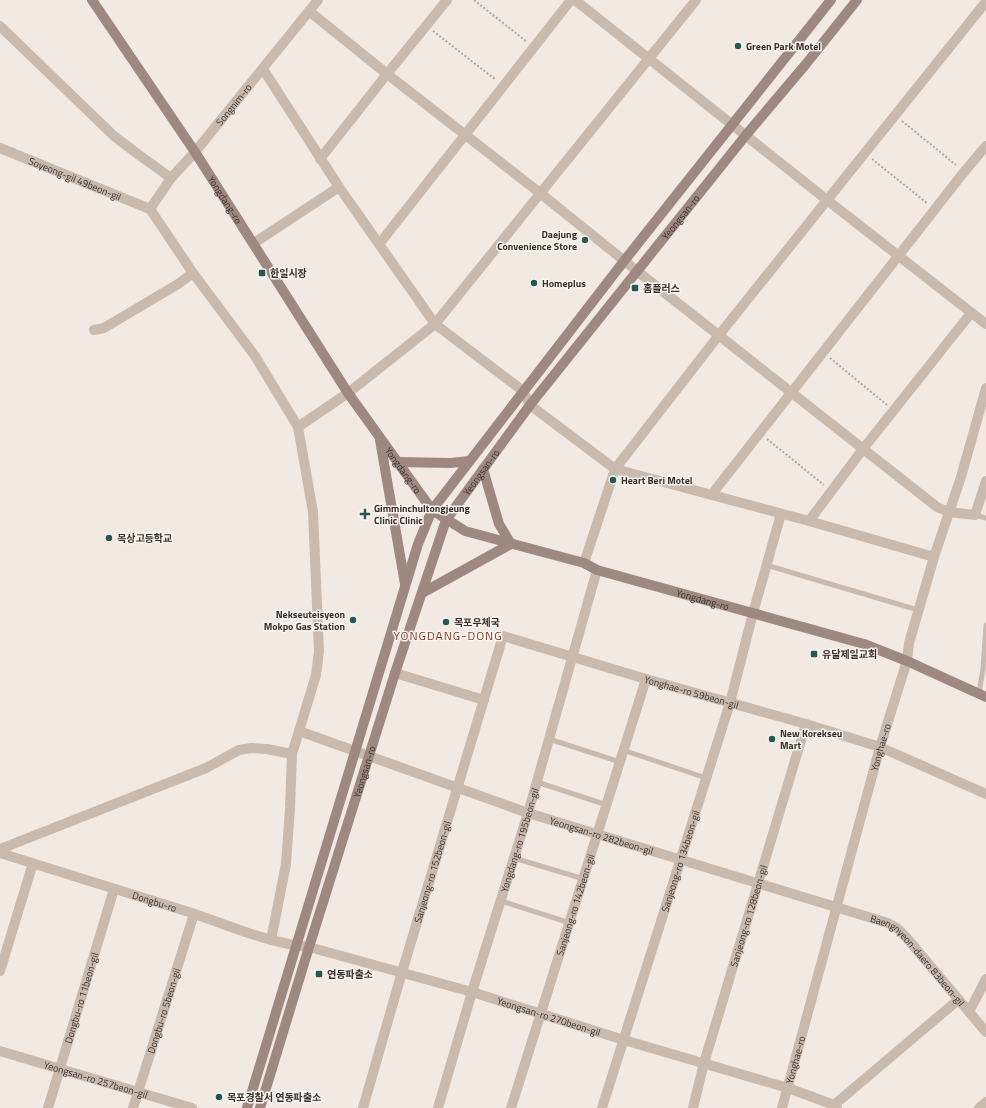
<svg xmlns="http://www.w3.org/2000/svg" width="986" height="1108" font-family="'Titillium Web','Noto Sans KR',sans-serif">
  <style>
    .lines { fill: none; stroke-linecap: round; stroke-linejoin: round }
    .path { stroke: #b6a499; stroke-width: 2; stroke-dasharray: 2 2; stroke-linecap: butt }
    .lane { stroke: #cabaae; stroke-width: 5 }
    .street { stroke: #cabaae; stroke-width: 10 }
    .secondary { stroke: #9e8980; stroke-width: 10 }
    .poi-dot { fill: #245758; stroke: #faf4ef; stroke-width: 1.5 }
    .labels { text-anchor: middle; stroke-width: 3; stroke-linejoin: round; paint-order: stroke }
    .poi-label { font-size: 10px; font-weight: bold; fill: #39302c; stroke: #faf4ef; text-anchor: start }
    .street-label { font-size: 10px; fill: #39302c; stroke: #faf4ef }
    .quarter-label { font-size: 12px; letter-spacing: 1px; fill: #833c2b; stroke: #faf4ef }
  </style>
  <rect width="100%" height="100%" fill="#f2eae2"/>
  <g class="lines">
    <g class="path">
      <path d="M474 0 527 42"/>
      <path d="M433 31 496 80"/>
      <path d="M902 121 956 165"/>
      <path d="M872 159 928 204"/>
      <path d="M830 358 887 405"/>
      <path d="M767 439 824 485"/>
    </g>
    <g class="lane">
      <path d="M975 515 986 518"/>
      <path d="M766 565 918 610"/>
      <path d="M979 693 983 669 986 625"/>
      <path d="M549 739 620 762"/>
      <path d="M623 750 706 778"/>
      <path d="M537 782 607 805"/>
      <path d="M514 858 584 879"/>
      <path d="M501 901 570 923"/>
    </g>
    <g class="street">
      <path d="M575 0 827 200 986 324"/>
      <path d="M309 11 387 74 540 193 637 271 937 507 949 512 975 515 986 481"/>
      <path d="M0 26 114 136 139 155 171 178"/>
      <path d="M263 69 339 187 435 324 523 391 530 405 615 469 809 521 934 557"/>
      <path id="s1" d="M0 148 150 209"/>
      <path d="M320 159 387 74 447 0"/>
      <path id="s2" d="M150 209 193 273 255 356 298 427 313 512 319 651 316 675 299 731 528 813 888 923 897 928 906 937 986 1032"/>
      <path id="s3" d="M150 209 171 178 195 152 318 0"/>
      <path d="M254 243 339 187"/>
      <path d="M380 243 571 0"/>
      <path d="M94 330 104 328 178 284 193 273"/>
      <path d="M298 427 348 393 435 324 696 0"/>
      <path d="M712 494 964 172 986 146"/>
      <path d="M809 521 863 449 971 313"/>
      <path d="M584 563 615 469 719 335 985 3"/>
      <path d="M395 673 484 700"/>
      <path d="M0 849 206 768 239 750 251 748 267 749 292 754"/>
      <path id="s4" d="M0 853C64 873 128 893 192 913 230 926 268 943 309 947L472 992 624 1040 788 1088 834 1105 837 1108"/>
      <path d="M271 940 286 864 290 808 292 754 299 731"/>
      <path d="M0 971 33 863"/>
      <path d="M969 1012 986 979"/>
      <path id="s5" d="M0 1051 192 1108"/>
      <path d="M834 1105 958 1000"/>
      <path id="s6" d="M48 1108 114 889"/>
      <path id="s7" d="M133 1108 194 914"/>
      <path id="s8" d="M363 1108 402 972 503 636 646 679 806 724 880 747 986 794"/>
      <path id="s9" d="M438 1108 472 992 528 813 597 570"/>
      <path id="s10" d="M511 1108 646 679"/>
      <path id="s11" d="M602 1108 730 703 753 613 781 514"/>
      <path id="s12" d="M693 1108 704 1063 806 724"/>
      <path id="s13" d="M782 1108 880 747 907 661 909 643 934 557 961 477 986 388"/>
      <path d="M979 1108 986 1102"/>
    </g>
    <g class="secondary">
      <path id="s14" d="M92 0 195 152 348 393 432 510 465 531 584 563 597 570 864 644 907 661 986 697"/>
      <path d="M380 440 405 584"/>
      <path d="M397 462 451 463 469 461"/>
      <path d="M422 593 511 544 499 524 483 469"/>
      <path d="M247 1108 418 544 432 510 624 261 831 0"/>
      <path id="s15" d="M260 1108 309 947 395 673 446 520 530 405 746 135 806 64 857 0"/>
    </g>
  </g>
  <g class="poi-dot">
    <circle cx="738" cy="46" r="4"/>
    <circle cx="585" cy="240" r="4"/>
    <rect x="258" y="269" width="8" height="8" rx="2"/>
    <circle cx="534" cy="283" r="4"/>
    <rect x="631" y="284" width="8" height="8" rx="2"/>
    <circle cx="613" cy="480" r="4"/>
    <path d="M363 508h4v4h4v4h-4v4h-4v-4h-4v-4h4z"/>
    <circle cx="109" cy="538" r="4"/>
    <circle cx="353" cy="620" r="4"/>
    <circle cx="446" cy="622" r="4"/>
    <rect x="810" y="650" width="8" height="8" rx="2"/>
    <circle cx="772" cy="739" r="4"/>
    <rect x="315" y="970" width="8" height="8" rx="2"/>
    <circle cx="219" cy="1097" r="4"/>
  </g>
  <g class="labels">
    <g class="poi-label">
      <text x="746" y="50">Green Park Motel</text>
      <text x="577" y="238" text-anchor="end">Daejung<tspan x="577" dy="12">Convenience Store</tspan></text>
      <text x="270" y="277">한일시장</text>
      <text x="542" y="287">Homeplus</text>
      <text x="643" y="292">홈플러스</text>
      <text x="621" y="484">Heart Beri Motel</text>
      <text x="374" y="512">Gimminchultongjeung<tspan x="374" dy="12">Clinic Clinic</tspan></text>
      <text x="117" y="542">목상고등학교</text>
      <text x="345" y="618" text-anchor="end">Nekseuteisyeon<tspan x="345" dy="12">Mokpo Gas Station</tspan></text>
      <text x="454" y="626">목포우체국</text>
      <text x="822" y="658">유달제일교회</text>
      <text x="780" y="737">New Korekseu<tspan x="780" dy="12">Mart</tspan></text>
      <text x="327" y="978">연동파출소</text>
      <text x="227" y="1101">목포경찰서 연동파출소</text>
    </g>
    <g class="street-label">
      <text dy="4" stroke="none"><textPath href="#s3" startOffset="134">Songnim-ro</textPath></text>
      <text dy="4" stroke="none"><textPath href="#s1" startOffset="81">Soyeong-gil 49beon-gil</textPath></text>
      <text dy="4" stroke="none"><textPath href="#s14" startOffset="240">Yongdang-ro</textPath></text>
      <text dy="4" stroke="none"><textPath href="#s15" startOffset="1000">Yeongsan-ro</textPath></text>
      <text dy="4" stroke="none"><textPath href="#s14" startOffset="564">Yongdang-ro</textPath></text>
      <text dy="4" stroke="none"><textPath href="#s15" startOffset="676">Yeongsan-ro</textPath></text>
      <text dy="4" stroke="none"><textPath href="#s14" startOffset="900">Yongdang-ro</textPath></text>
      <text dy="4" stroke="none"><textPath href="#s8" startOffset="689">Yonghae-ro 59beon-gil</textPath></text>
      <text dy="4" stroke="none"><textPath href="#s13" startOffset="374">Yonghae-ro</textPath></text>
      <text dy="4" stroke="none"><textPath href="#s15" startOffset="352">Yeongsan-ro</textPath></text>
      <text dy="4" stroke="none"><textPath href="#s2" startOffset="892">Yeongsan-ro 282beon-gil</textPath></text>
      <text dy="4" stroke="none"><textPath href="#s9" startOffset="280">Yongdang-ro 195beon-gil</textPath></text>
      <text dy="4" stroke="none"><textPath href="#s11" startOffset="259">Sanjeong-ro 134beon-gil</textPath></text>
      <text dy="4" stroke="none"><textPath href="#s8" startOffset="246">Sanjeong-ro 152beon-gil</textPath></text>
      <text dy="4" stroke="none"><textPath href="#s4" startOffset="162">Dongbu-ro</textPath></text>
      <text dy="4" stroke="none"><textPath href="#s10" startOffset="213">Sanjeong-ro 142beon-gil</textPath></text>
      <text dy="4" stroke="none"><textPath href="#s12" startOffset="200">Sanjeong-ro 128beon-gil</textPath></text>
      <text dy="4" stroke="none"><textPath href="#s2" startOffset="1238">Baengnyeon-daero 83beon-gil</textPath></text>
      <text dy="4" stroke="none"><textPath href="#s6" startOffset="115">Dongbu-ro 11beon-gil</textPath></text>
      <text dy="4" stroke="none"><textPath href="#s7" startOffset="102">Dongbu-ro 5beon-gil</textPath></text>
      <text dy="4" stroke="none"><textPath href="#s4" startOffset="573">Yeongsan-ro 270beon-gil</textPath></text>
      <text dy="4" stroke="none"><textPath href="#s13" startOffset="50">Yonghae-ro</textPath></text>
      <text dy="4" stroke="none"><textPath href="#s5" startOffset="100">Yeongsan-ro 257beon-gil</textPath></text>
    </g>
    <g class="quarter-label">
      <text x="448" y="640">YONGDANG-DONG</text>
    </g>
  </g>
</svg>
